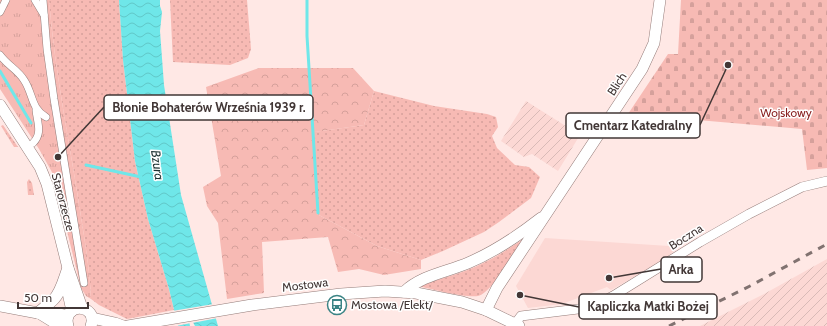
<svg xmlns="http://www.w3.org/2000/svg" width="827" height="326" font-family="Cabin,sans-serif">
  <style>
    .built { fill: #fcd8d4 }
    .industrial { fill: url(#industrial-furrows) }
    .grass { fill: url(#grass-dots) }
    .forest { fill: url(#forest-crowns) }
    .cemetery { fill: url(#cemetery-stones) }
    .park { fill: url(#park-tufts) }
    .water { fill: url(#water-waves) }
    .pier { fill: #ffe8e5 }
    .lines { fill: none; stroke-linecap: round; stroke-linejoin: round }
    .stream { stroke: #6fe7e9; stroke-width: 3 }
    .pedestrian-casing { stroke: #947c79; stroke-width: 8 }
    .minor-casing { stroke: #947c79; stroke-width: 10 }
    .tertiary-casing { stroke: #947c79; stroke-width: 12 }
    .pedestrian { stroke: #fff; stroke-width: 7 }
    .minor { stroke: #fff; stroke-width: 9 }
    .tertiary { stroke: #fff; stroke-width: 11 }
    .rail { stroke: #817270; stroke-width: 3; stroke-dasharray: 7 7; stroke-linecap: butt }
    .labels { text-anchor: middle; stroke-width: 3; stroke-linejoin: round; paint-order: stroke }
    .street-label { font-size: 12px; fill: #423736; stroke: #fff }
    .park-label { font-size: 12px; fill: #8a2423; stroke: #fff }
    .poi-label { font-size: 12px; fill: #423736; stroke: #fff; text-anchor: start }
    .water-label { font-size: 13px; font-style: italic; fill: #1b3131; stroke: #fff }
    .leader { fill: none; stroke: #423736; stroke-width: 1.5 }
    .callout-dot { fill: #423736; stroke: #fff; stroke-width: 1.5 }
    .callout { fill: #fff; stroke: #423736; stroke-width: 1.5 }
    .callout-label { font-size: 13px; text-anchor: middle; font-weight: bold; fill: #423736 }
  </style>
  <defs>
    <pattern id="industrial-furrows" width="10" height="10" patternUnits="userSpaceOnUse"><rect width="10" height="10" fill="#fcd8d4"/><path d="M-1 1l2-2M0 10L10 0M9 11l2-2" fill="none" stroke="#d9bab7"/></pattern>
    <pattern id="grass-dots" width="8" height="8" patternUnits="userSpaceOnUse"><rect width="8" height="8" fill="#f7bab4"/><path d="M2 2h.1M6 6h.1" fill="none" stroke="#d5a09b" stroke-width="1.8" stroke-linecap="round"/></pattern>
    <pattern id="forest-crowns" width="20" height="18" patternUnits="userSpaceOnUse"><rect width="20" height="18" fill="#f7bab4"/><path d="M2 6a3 3 0 1 1 6 0M12 15a3 3 0 1 1 6 0" fill="none" stroke="#d5a09b"/></pattern>
    <pattern id="cemetery-stones" width="16" height="16" patternUnits="userSpaceOnUse"><rect width="16" height="16" fill="#f7bab4"/><path d="M2 7V4a2 2 0 0 1 4 0v3zM10 15v-3a2 2 0 0 1 4 0v3z" fill="#d5a09b"/></pattern>
    <pattern id="park-tufts" width="24" height="20" patternUnits="userSpaceOnUse"><rect width="24" height="20" fill="#f7bab4"/><path d="M3 7l-1-3M5 7V3M7 7l1-3M15 17l-1-3M17 17v-4M19 17l1-3" fill="none" stroke="#d5a09b"/></pattern>
    <pattern id="water-waves" width="16" height="10" patternUnits="userSpaceOnUse"><rect width="16" height="10" fill="#6fe7e9"/><path d="M0 5q4-4 8 0t8 0" fill="none" stroke="#61c7c8"/></pattern>
  </defs>
  <rect width="100%" height="100%" fill="#ffe8e5"/>
  <path class="built" d="M545 238 669 246 675 250 667 258 611 290 607 287 562 304 528 308 516 286Z"/>
  <g class="industrial">
    <path d="M526 101 580 135 558 171 532 154 524 157 501 141Z"/>
    <path d="M827 259V326H700L764 294Z"/>
  </g>
  <g class="grass">
    <path d="M49 0H119L123 60 135 161 148 219 169 289 174 310 127 319 99 305 91 299C90 274 86 248 82 223 71 149 55 75 49 0Z"/>
    <path d="M170 0H247L251 49 248 58 230 65 173 62Z"/>
    <path d="M374 91 434 106 487 114 496 117 498 127 492 136 497 148 515 165 529 167 540 177 531 198 499 222 484 232 443 251 421 260 377 246 317 214 314 132 364 125Z"/>
    <path d="M3 125 18 147H14L1 126Z"/>
    <path d="M29 179 32 183 34 195H28L27 182Z"/>
    <path d="M522 240 523 241C515 253 491 293 478 296 467 298 435 290 422 287L419 285C445 278 470 271 493 258 503 253 512 246 522 240Z"/>
  </g>
  <path class="forest" d="M259 68H353L374 91 364 125 315 132 317 214 377 246 421 260V269L384 275 359 269 338 272 328 237 262 242 264 293 227 299 218 223 207 206 203 187 221 176 206 87Z"/>
  <path class="cemetery" d="M681 0H827V168L807 170 802 129 628 114 668 54H678Z"/>
  <path class="park" d="M0 0H49C55 75 71 149 82 223 86 248 90 274 91 299L86 296 81 288 53 174 39 149 0 89Z"/>
  <path class="water" d="M119 0H160V6L162 12 160 31 164 85 181 195 218 326H195L187 311 190 326H178L169 289 148 219 135 161 123 60Z"/>
  <path class="pier" d="M214 304 218 318 192 323 191 321V323L176 326 172 311Z"/>
  <g class="lines">
    <g class="stream">
      <path d="M307 0V36L318 213"/>
      <path d="M0 71 31 123"/>
      <path d="M86 165 141 177"/>
    </g>
    <defs>
      <g id="pedestrian">
        <path d="M35 0 44 15"/>
        <path d="M43 0 47 49 54 99 84 283"/>
        <path d="M0 12 6 0"/>
        <path d="M0 55C7 65 18 70 24 80 33 93 31 109 46 117"/>
        <path d="M33 143C43 133 37 122 36 110"/>
      </g>
      <path id="minor" d="M515 324 521 316 586 308 598 304 613 296 700 242 749 214 802 187 827 181"/>
      <g id="tertiary">
        <path d="M0 105 40 167 47 184 68 268 82 308"/>
        <path d="M67 277V288L72 311"/>
        <path d="M404 292C422 275 447 272 468 263 494 252 518 236 541 218"/>
        <path d="M0 306 38 313H54L68 316"/>
        <path d="M486 310 497 288 642 69 654 43 660 0"/>
        <path d="M38 313C43 308 48 305 53 300 61 293 64 278 68 268"/>
        <path d="M39 313 52 321 67 324"/>
        <path d="M92 318 115 323 123 326"/>
        <path d="M68 326C61 302 99 303 91 326"/>
        <path d="M128 326 252 305 341 294 385 291 416 293 462 302 486 310 519 326"/>
      </g>
    </defs>
    <use href="#pedestrian" class="pedestrian-casing"/>
    <use href="#minor" class="minor-casing"/>
    <use href="#tertiary" class="tertiary-casing"/>
    <use href="#pedestrian" class="pedestrian"/>
    <use href="#minor" class="minor"/>
    <use href="#tertiary" class="tertiary"/>
    <path class="rail" d="M669 326 750 286 827 244"/>
  </g>
  <defs>
    <symbol id="bus-ring" viewBox="-11 -11 22 22"><circle r="9.5" fill="#fff" stroke="#3b8485" stroke-width="1.5"/><path d="M-5-6H5V4H4V6H2V4H-2V6H-4V4H-5ZM-3.5-4V0h7V-4ZM-3.5 1.2v1.5H-2V1.2ZM2 1.2v1.5H3.5V1.2Z" fill="#3b8485"/></symbol>
  </defs>
  <g fill-rule="evenodd">
    <use href="#bus-ring" x="326" y="294" width="22" height="22"/>
  </g>
  <g class="labels">
    <g class="street-label">
      <text transform="translate(617 84) rotate(-57)" y="4">Blich</text>
      <text transform="translate(63 202) rotate(75)" y="4">Starorzecze</text>
      <text transform="translate(686 237) rotate(-32)" y="4">Boczna</text>
      <text transform="translate(305 285) rotate(-7)" y="4">Mostowa</text>
    </g>
    <g class="park-label">
      <text x="786" y="117">Wojskowy</text>
    </g>
    <g class="poi-label">
      <text x="351" y="309">Mostowa /Elekt/</text>
    </g>
    <g class="water-label">
      <text transform="translate(158 165) rotate(82)" y="5">Bzura</text>
    </g>
  </g>
  <path class="leader" d="M58 157L104 107M728 65L700 125M609 278L661 269M520 295L579 307"/>
  <g class="callout-dot">
    <circle cx="58" cy="157" r="4"/>
    <circle cx="728" cy="65" r="4"/>
    <circle cx="609" cy="278" r="4"/>
    <circle cx="520" cy="295" r="4"/>
  </g>
  <g class="callout">
    <rect x="104" y="95" width="209" height="25" rx="4"/>
    <rect x="566" y="113" width="134" height="25" rx="4"/>
    <rect x="661" y="257" width="41" height="25" rx="4"/>
    <rect x="579" y="294" width="138" height="25" rx="4"/>
  </g>
  <g class="callout-label">
    <text x="209" y="112">Błonie Bohaterów Września 1939 r.</text>
    <text x="633" y="130">Cmentarz Katedralny</text>
    <text x="681" y="274">Arka</text>
    <text x="648" y="311">Kapliczka Matki Bożej</text>
  </g>
  <path d="M18 302v6h70v-6" fill="none" stroke="#423736" stroke-width="2"/>
  <text x="24" y="302" font-size="12" fill="#423736" stroke="#ffffff" stroke-width="3" paint-order="stroke">50 m</text>
</svg>
